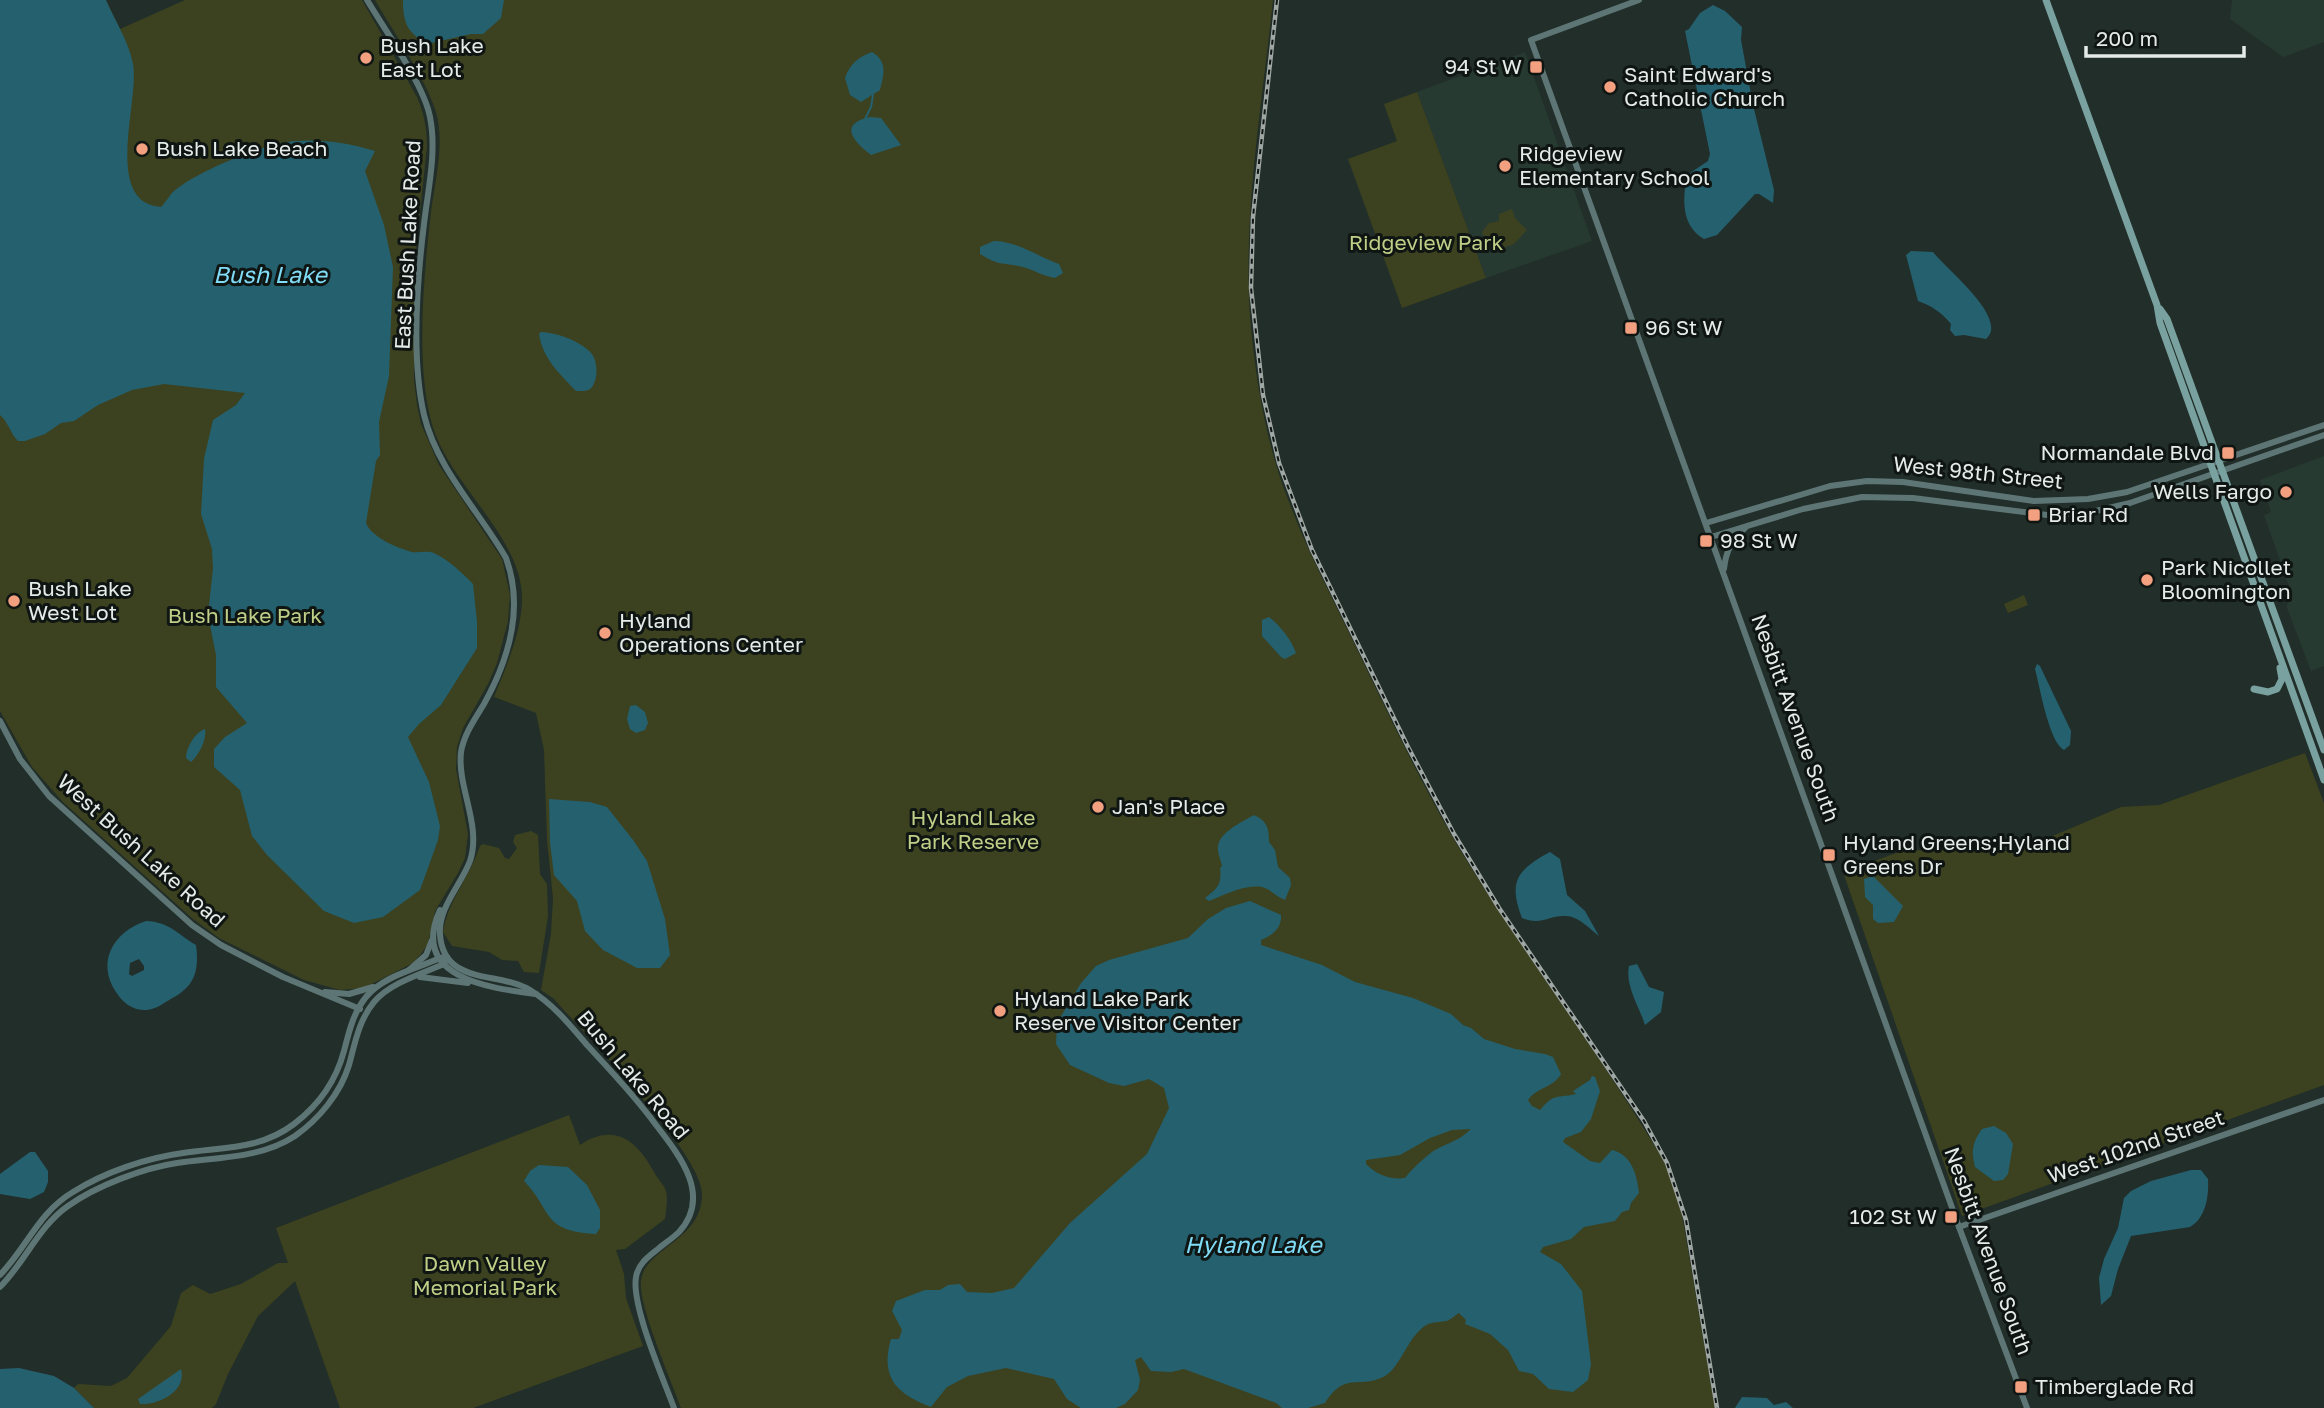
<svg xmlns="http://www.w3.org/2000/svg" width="2324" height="1408" font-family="'Golos Text',sans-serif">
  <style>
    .built { fill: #273a32 }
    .green { fill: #3c421f }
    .water { fill: #25606f; fill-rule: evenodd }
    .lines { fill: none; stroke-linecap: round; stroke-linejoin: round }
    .stream { stroke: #25606f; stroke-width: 2 }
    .tertiary { stroke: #5d7675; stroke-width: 6 }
    .secondary { stroke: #79a19f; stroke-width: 7 }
    .rail-casing { stroke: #9fa7a4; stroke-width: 4.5 }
    .rail { stroke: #0f1512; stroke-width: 2; stroke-dasharray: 5; stroke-linecap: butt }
    .poi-dot { fill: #f2a07f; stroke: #0f1512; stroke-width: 2.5 }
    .labels { text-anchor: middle; stroke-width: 6; stroke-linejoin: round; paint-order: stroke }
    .poi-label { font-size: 21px; fill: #e4ebe8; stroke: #0f1512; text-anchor: start }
    .park-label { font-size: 21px; fill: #c0cf87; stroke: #0f1512 }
    .street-label { font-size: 21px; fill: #e4ebe8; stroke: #0f1512 }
    .water-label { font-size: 23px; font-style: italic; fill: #80dcf6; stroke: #0f1512 }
  </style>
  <rect width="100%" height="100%" fill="#222e29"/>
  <g class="built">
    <path d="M2232 0H2324V42L2283 57 2230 19Z"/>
    <path d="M1525 52 1592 241 1486 278 1417 92Z"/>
    <path d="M2324 456V666L2311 671 2287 608 2289 586 2264 515 2271 512 2260 480Z"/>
  </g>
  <g class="green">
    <path d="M0 0H106L120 29 185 0H362L417 97C424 114 427 128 427 146L416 250 414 300V380L417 405 421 424 439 465 502 559 510 595 508 621 497 663 488 684 463 728 457 747 456 769 468 834 465 858 458 873 435 911 428 944 421 954 413 963 364 988 340 990 304 980 219 938 193 919 63 802 32 767 0 711Z"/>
    <path d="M375 0H1273C1262 105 1243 211 1250 316 1255 378 1266 444 1289 502 1307 550 1331 595 1353 641 1392 721 1429 802 1477 877 1537 972 1605 1062 1662 1158L1674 1185 1682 1215 1715 1408H681C672 1382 638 1305 641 1281 645 1247 703 1241 702 1193 701 1153 584 1033 554 999L541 990 551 934 553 898 547 840 544 750 536 713 494 697C506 667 521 634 522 601 524 538 449 485 432 424 415 364 424 274 431 212 435 181 445 143 436 112 425 77 394 33 375 0Z"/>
    <path d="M1417 92 1486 278 1402 308 1348 159 1397 141 1384 104Z"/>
    <path d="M1512 209 1515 218 1527 230 1514 244 1494 251C1491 243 1484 241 1482 232L1489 223 1499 221V214Z"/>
    <path d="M2024 595 2028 605 2008 613 2004 604Z"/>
    <path d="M2305 753 2324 803V1085L1962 1216 1843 872 1905 850 2017 851 2121 807 2159 805Z"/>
    <path d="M531 831 538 835 540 874 547 884 548 916 539 973 524 972 518 961 502 960 489 952 452 946 443 932C448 901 470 876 480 846L483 844 499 848 505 858 509 859 517 848 513 842 515 835Z"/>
    <path d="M569 1115 580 1145C615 1122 637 1141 654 1172 657 1178 664 1185 666 1191 668 1199 666 1211 665 1219L625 1249 616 1250 624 1274 626 1298 643 1346 473 1408H340L295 1281 258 1316 228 1374 216 1404 212 1408H94L74 1388 78 1384 111 1386 127 1378 171 1326 181 1293 193 1285 210 1294 241 1284 278 1263H288L276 1228Z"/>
  </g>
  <g class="water">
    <path d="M0 0H106C115 21 129 42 133 64 140 100 102 203 161 207 165 203 168 198 171 194 191 173 266 143 295 141 323 139 349 143 375 151L365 171 384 225 393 267 389 376 379 422 380 455 376 461 366 523C372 538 398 548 412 552 419 553 427 550 434 553 449 560 462 573 473 584L477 622V648L441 705 419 724 408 737 429 782 440 826 438 840 420 890 383 917 354 923 324 911 267 855 252 836 240 790 214 767V749L225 737 247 723 216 687V655L208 615 213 568 212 549 201 514 204 459 213 420 236 405 245 393 164 384 132 390 98 405 74 421 61 423 45 434 25 441H18C10 433 9 423 0 415Z"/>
    <path d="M403 0H504L501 18 483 34H471L427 44C407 32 403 23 403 0Z"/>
    <path d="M1713 5 1725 11 1742 27 1741 40 1753 105 1774 190 1773 203 1759 194H1755L1717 235 1704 239C1680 225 1683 197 1687 175L1708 161 1710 154 1685 31 1689 29 1700 13Z"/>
    <path d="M872 52C888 62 884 74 880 90L861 102 850 95 845 78C850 64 858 57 872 52Z"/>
    <path d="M870 117 881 118 901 145 871 155C853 141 838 124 870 117Z"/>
    <path d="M994 241C1016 241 1037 256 1059 264L1063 273 1055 278C1043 276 1034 270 1023 267 1003 262 1001 267 980 254V247Z"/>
    <path d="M1911 251 1933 252C1945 268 2010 319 1986 339L1964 335 1955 336 1950 330 1951 324C1941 312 1932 306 1918 301L1906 255Z"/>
    <path d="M541 332C557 333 575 339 588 350 598 357 599 378 592 387 588 392 582 391 576 391 559 373 543 359 539 334Z"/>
    <path d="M1269 617C1280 626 1291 639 1296 653L1285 659 1281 657 1262 636V620Z"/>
    <path d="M2037 664 2040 666 2071 731 2070 745 2064 750C2049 742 2040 688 2035 669Z"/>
    <path d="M636 705 645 712 648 723 645 730 636 733 630 729 627 719 630 706Z"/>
    <path d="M205 729C207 739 199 755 191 762L186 758C186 748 195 732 205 729Z"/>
    <path d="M549 799 590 802 607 807 633 840 647 861 665 919 670 955 660 968H637L603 950 585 931 577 901 554 875 550 843Z"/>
    <path d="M1254 815C1267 821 1269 828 1269 842L1275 850 1278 867 1290 878 1291 885 1285 900C1277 897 1272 891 1265 888 1249 882 1224 895 1209 901L1205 898C1218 888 1222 884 1220 868L1222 866C1221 860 1218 855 1218 849 1217 833 1242 822 1254 815Z"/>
    <path d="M1550 852 1560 859 1567 895 1585 911 1599 936C1590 929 1578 916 1566 916 1548 915 1542 926 1522 918 1508 881 1517 870 1550 852Z"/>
    <path d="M1873 876 1903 906 1894 922 1878 923 1873 919V905L1865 897 1864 879Z"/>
    <path d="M1250 901 1281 915C1282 929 1271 936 1261 940V945L1322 965 1355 982 1413 998 1451 1014 1463 1025 1471 1028 1484 1039 1515 1049 1545 1054 1553 1057 1561 1074C1553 1088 1537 1087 1528 1100L1532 1106 1540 1110C1556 1092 1555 1099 1576 1094L1573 1091 1590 1080 1592 1076 1595 1077 1600 1091 1591 1119 1581 1132 1565 1138 1563 1142 1590 1161 1600 1163 1612 1150C1632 1155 1637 1175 1639 1193L1631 1203 1629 1210 1622 1212 1615 1221 1584 1227 1571 1239 1543 1247 1540 1252 1561 1264 1582 1291 1591 1364 1588 1380 1573 1392 1549 1389 1533 1374 1519 1371 1508 1350 1490 1334 1465 1324 1466 1320 1459 1313C1455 1315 1451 1320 1446 1321 1436 1323 1429 1321 1421 1329 1407 1341 1399 1368 1385 1376 1359 1390 1346 1370 1325 1403L1308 1408H1282L1276 1403 1184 1369 1171 1372 1151 1371 1141 1357 1135 1360 1140 1380 1138 1390 1125 1404 1116 1408H1081L1067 1399 1054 1379 1006 1368 968 1376 947 1387 931 1407C896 1394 880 1377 891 1339H899L902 1330 892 1311 896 1301 925 1290H940L948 1285 960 1284 967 1292 992 1293 1014 1288 1070 1223 1147 1154 1169 1108 1164 1088 1149 1079 1124 1086 1109 1083 1070 1065 1056 1044 1057 1023 1081 983 1096 966 1109 960 1188 938 1208 919 1226 908ZM1471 1129C1460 1140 1448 1143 1435 1150 1428 1154 1411 1170 1405 1178 1390 1180 1377 1175 1366 1164V1160L1400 1155 1430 1138 1452 1130Z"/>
    <path d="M146 921C170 922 177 934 196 945 199 968 196 984 176 996 166 1001 158 1009 147 1010 133 1011 123 1003 116 992 96 962 113 932 146 921ZM139 959 144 966V970L132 976 129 974 130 963Z"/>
    <path d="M1637 964 1649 987 1664 992 1661 1012 1645 1025C1639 1006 1625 986 1629 966Z"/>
    <path d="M1994 1126 2006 1133 2013 1144 2008 1174 2003 1180 1994 1181 1975 1167C1971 1151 1972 1143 1982 1129Z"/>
    <path d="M30 1152H35L48 1171V1182L44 1192 30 1199 0 1194V1174Z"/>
    <path d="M539 1165 568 1167 587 1185 600 1210V1228L596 1234C541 1231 553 1211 524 1181L530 1171Z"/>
    <path d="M2191 1170H2201L2208 1179C2209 1196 2206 1218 2190 1227L2131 1236 2118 1269 2111 1296 2101 1305 2099 1278 2104 1259 2118 1228 2124 1198 2131 1191 2151 1181Z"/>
    <path d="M19 1368 54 1376 74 1388 94 1408H0V1369Z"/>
    <path d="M181 1369C187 1391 159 1405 140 1404L138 1399Z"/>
    <path d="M1742 1397 1767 1398 1774 1405 1786 1402 1793 1408H1735Z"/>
  </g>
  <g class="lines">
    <path class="stream" d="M865 119 871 107 873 95"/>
    <g class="tertiary">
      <path d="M367 0C385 30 424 85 430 117 437 152 428 189 424 224 417 281 411 358 424 415 437 469 479 511 506 558 524 607 509 659 484 704 475 719 464 734 461 752 457 788 482 825 470 861 461 885 438 908 440 934 443 986 499 971 530 990 553 1004 570 1025 587 1045 611 1071 636 1097 656 1125 680 1156 712 1196 679 1232 673 1238 665 1243 658 1249 649 1256 638 1264 636 1277 631 1305 663 1378 674 1408"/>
      <path d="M1639 0 1531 40 1959 1227 2027 1408"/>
      <path d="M1706 523 1830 486 1867 481 1903 482 2034 501 2088 499 2127 492 2324 425"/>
      <path d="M1711 537 1803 509 1862 497 1913 498 2047 515 2087 513 2130 503 2324 435"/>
      <path d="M1724 569C1726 551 1731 541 1745 528"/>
      <path d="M0 721 20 759 49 796 192 925 221 945 283 977 360 1009"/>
      <path d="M440 910C409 978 489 988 536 994"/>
      <path d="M409 970 426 955 432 940"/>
      <path d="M420 977 468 983"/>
      <path d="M325 992 349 994 373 987"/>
      <path d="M1959 1227 2324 1100"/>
      <path d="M0 1275C27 1247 39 1212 73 1192 105 1172 146 1158 183 1153 222 1147 260 1150 294 1124 319 1105 336 1081 344 1051 349 1032 353 1013 366 997 383 976 416 969 440 958L447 957"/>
      <path d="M0 1287C25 1262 39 1226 68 1206 96 1186 143 1168 177 1163 216 1157 260 1159 295 1136 319 1119 340 1094 349 1065 355 1043 359 1020 374 1002 390 983 421 974 444 964L447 957"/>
    </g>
    <g class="secondary">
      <path d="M2046 0 2157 305 2160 323 2324 780"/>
      <path d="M2160 309 2167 319 2324 750"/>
      <path d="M2254 689 2268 692 2277 689 2282 679 2280 668"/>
    </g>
    <defs>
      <path id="rail" d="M1277 0 1253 217 1251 288 1263 395 1279 463 1312 550 1408 747 1454 834 1499 908 1644 1121 1667 1163 1686 1220 1717 1408"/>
    </defs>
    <use href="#rail" class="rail-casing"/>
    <use href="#rail" class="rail"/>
  </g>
  <g class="poi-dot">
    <circle cx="366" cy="58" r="7"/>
    <rect x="1529" y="60" width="14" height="14" rx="3.5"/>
    <circle cx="1610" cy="87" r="7"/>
    <circle cx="142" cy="149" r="7"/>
    <circle cx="1505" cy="166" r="7"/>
    <rect x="1624" y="321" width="14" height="14" rx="3.5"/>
    <rect x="2221" y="446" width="14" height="14" rx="3.5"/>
    <circle cx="2286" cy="492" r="7"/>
    <rect x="2027" y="508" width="14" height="14" rx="3.5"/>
    <rect x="1699" y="534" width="14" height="14" rx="3.5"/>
    <circle cx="2147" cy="580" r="7"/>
    <circle cx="14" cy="601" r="7"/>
    <circle cx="605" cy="633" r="7"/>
    <circle cx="1098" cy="807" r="7"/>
    <rect x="1822" y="848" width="14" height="14" rx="3.5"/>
    <circle cx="1000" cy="1011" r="7"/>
    <rect x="1944" y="1210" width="14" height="14" rx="3.5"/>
    <rect x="2014" y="1380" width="14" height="14" rx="3.5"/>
  </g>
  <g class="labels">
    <g class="poi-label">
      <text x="380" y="53">Bush Lake<tspan x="380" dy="24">East Lot</tspan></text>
      <text x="1522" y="74" text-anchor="end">94 St W</text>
      <text x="1624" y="82">Saint Edward's<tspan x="1624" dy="24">Catholic Church</tspan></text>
      <text x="156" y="156">Bush Lake Beach</text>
      <text x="1519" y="161">Ridgeview<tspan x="1519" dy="24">Elementary School</tspan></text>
      <text x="1645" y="335">96 St W</text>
      <text x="2214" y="460" text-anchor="end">Normandale Blvd</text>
      <text x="2272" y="499" text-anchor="end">Wells Fargo</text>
      <text x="2048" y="522">Briar Rd</text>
      <text x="1720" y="548">98 St W</text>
      <text x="2161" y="575">Park Nicollet<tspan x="2161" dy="24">Bloomington</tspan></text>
      <text x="28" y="596">Bush Lake<tspan x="28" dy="24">West Lot</tspan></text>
      <text x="619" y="628">Hyland<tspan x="619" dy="24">Operations Center</tspan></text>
      <text x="1112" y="814">Jan's Place</text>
      <text x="1843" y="850">Hyland Greens;Hyland<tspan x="1843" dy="24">Greens Dr</tspan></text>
      <text x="1014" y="1006">Hyland Lake Park<tspan x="1014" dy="24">Reserve Visitor Center</tspan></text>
      <text x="1937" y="1224" text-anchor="end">102 St W</text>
      <text x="2035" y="1394">Timberglade Rd</text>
    </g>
    <g class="park-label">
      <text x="1426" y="250">Ridgeview Park</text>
      <text x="245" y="623">Bush Lake Park</text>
      <text x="973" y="825">Hyland Lake<tspan x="973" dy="24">Park Reserve</tspan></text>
      <text x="485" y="1271">Dawn Valley<tspan x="485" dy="24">Memorial Park</tspan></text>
    </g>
    <g class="street-label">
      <text transform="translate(408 245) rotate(-87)" y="7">East Bush Lake Road</text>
      <text transform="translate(1978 473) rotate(6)" y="7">West 98th Street</text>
      <text transform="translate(1795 718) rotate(70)" y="7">Nesbitt Avenue South</text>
      <text transform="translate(141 851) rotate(42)" y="7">West Bush Lake Road</text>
      <text transform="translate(633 1075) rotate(50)" y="7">Bush Lake Road</text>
      <text transform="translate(2136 1147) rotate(-19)" y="7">West 102nd Street</text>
      <text transform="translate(1988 1251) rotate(70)" y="7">Nesbitt Avenue South</text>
    </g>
    <g class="water-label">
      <text x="270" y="283">Bush Lake</text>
      <text x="1253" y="1253">Hyland Lake</text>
    </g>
  </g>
  <path d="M2086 46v10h158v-10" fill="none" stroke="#e4ebe8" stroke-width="3.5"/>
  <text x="2096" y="46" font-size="21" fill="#e4ebe8" stroke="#0f1512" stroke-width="5" paint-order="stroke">200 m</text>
</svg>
